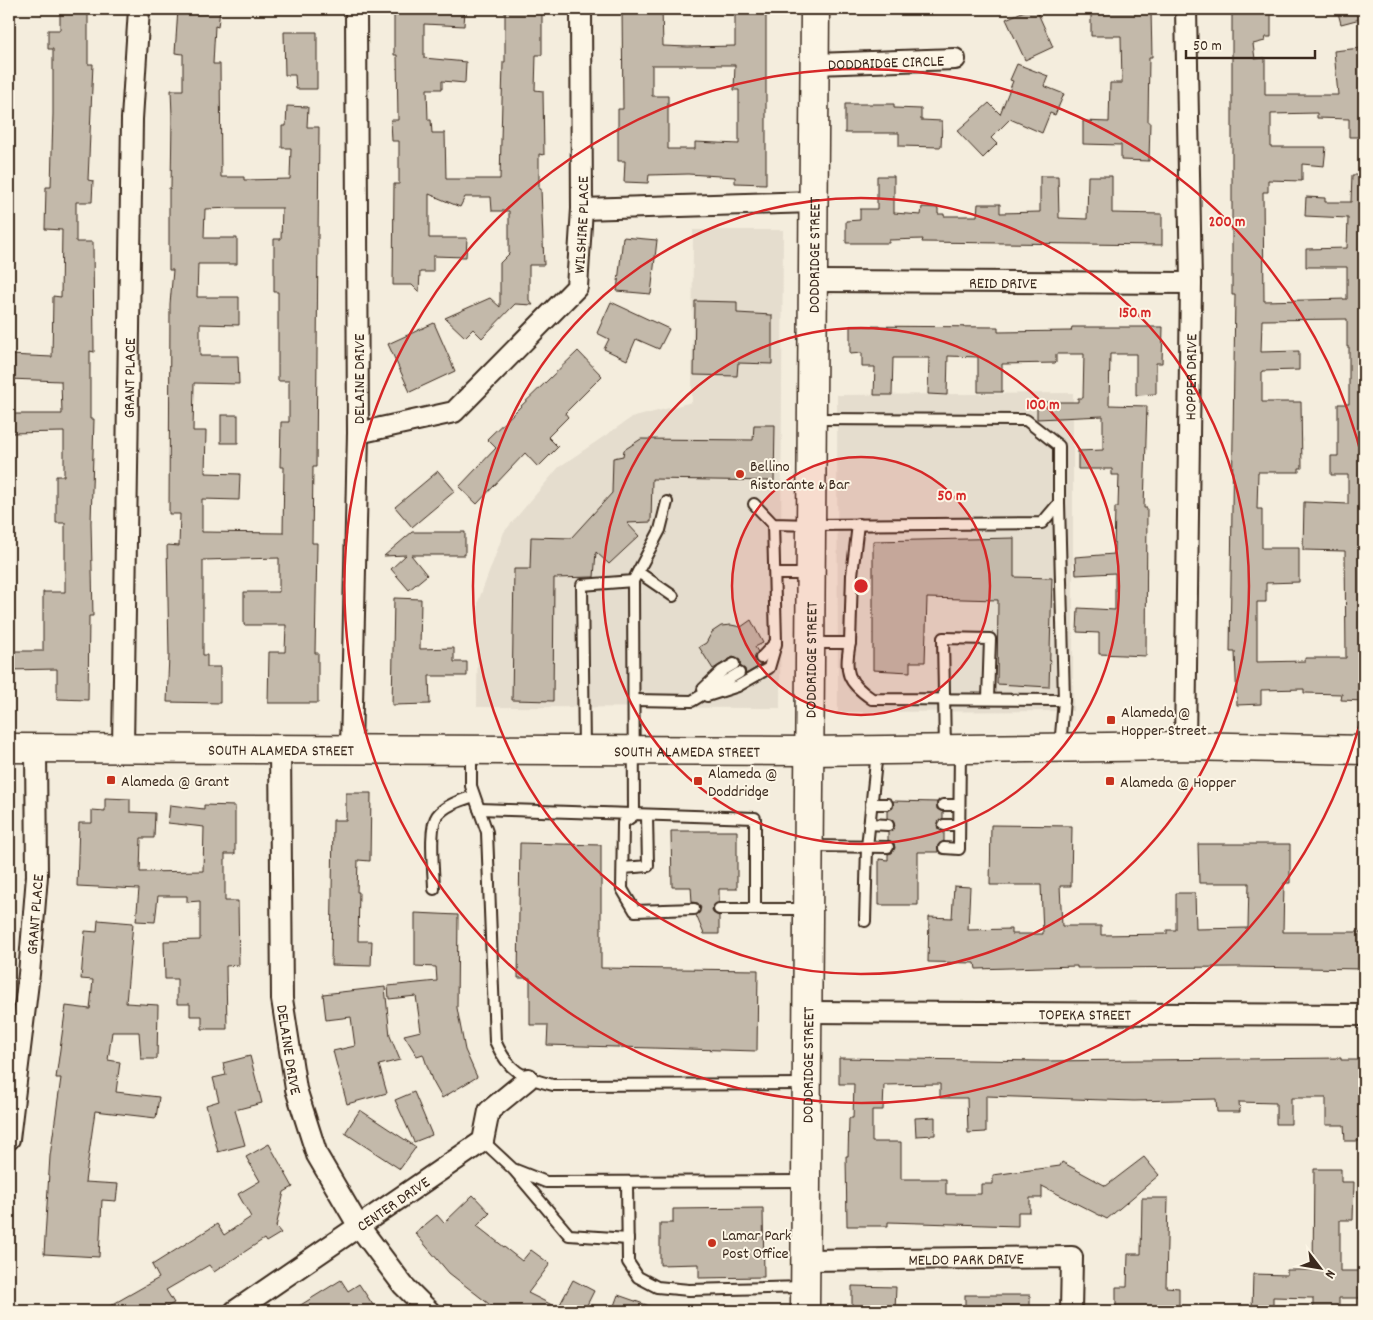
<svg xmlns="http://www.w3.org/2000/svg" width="1373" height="1320" font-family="Dekko,sans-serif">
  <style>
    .built { fill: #e5ddce }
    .building { fill: #c3b9aa; stroke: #3b2a1e; fill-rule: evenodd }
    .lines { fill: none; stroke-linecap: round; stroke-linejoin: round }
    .service-casing { stroke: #3b2a1e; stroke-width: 14 }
    .minor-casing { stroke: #3b2a1e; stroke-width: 24 }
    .secondary-casing { stroke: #3b2a1e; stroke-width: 31 }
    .service { stroke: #fcf5e5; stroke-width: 10 }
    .minor { stroke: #fcf5e5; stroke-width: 20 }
    .secondary { stroke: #fcf5e5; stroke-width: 28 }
    .ring { fill: none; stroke: #d62828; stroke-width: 2.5 }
    .poi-dot { fill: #c8321e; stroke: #fcf5e5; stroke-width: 2 }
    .labels { text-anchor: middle; stroke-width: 4; stroke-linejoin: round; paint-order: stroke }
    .street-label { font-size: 16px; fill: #3b2a1e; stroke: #fcf5e5 }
    .poi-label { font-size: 16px; fill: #3b2a1e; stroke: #fcf5e5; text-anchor: start }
    .centre { fill: #d62828; stroke: #fcf5e5; stroke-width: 2.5 }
    .ring-label { font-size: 15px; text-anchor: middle; font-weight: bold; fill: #d62828; stroke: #fcf5e5; stroke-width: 4; stroke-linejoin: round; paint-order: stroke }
  </style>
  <rect width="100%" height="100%" fill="#f4eddd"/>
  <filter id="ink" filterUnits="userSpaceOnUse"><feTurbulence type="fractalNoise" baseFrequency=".02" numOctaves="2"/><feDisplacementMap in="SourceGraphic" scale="10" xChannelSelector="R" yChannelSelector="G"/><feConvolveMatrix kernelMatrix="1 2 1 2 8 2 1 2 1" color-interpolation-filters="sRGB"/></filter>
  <g filter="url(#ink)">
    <g class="built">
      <path d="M693 230H783L780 708 477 707 478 602 504 532 559 467 631 418 692 402Z"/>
      <path d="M1073 393V711L838 712 837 395Z"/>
    </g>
    <g class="building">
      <path d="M60 9H88V64H93L88 180 93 181 92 202H76V242H93L94 352 90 351V419H94L91 523 93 616H89L88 700 57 699V669L9 670V651H43V592H65V523H56V476H64V432L9 433V414H62L61 381 9 379V355L52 357 53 296 61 297 62 230 45 229 46 187H51L53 114V49H48V30H60Z"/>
      <path d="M178 9H220L218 27 215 26 213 64H220L221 177H244V180L290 179 291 148H282V126H286L287 106 308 107 307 127H319L316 467H313L312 543H317L315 653H318V703H268L269 652H285L286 625H244V592H279V558L203 560V655H207V667H220V703L167 702 169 655 167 545 179 546 180 514H169L170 304 173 270H169V188H171L172 116 171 90H183V54L175 53ZM235 208H282L281 239H274V292H278V381H289V422H281L280 467H284L283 533 202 532V499L239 500 240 474 205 473 206 431H193L194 383 239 384 238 356H200V324L239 325V297H197L198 264H237V238H204L205 209Z"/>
      <path d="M394 9H465L464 26 424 24V58L466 62 465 83 442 81V89H427L428 120H431L432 133H445L446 179H500L503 62H505V9H542V55H536L535 90 543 91 544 155 539 154V189H541L544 265H529V300L533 305 515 304 482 338 473 329 465 337 445 318 490 298 500 307V263L509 254V211H492L491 197H465L460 207 429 194V238H467L466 257 433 256V272H420L419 292 412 285H393L394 184H399V141H392L391 120H398L397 55H394Z"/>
      <path d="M622 9H662L663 46 688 47 735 46V9H766V184L735 183V177L688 174 649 175 648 183 624 182 625 161H618V109H623ZM652 65H735L734 90H739V144L695 142V149H668V96H652Z"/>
      <path d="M1029 9H1036L1053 47 1025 60 1006 19Z"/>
      <path d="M1232 9H1271V37H1266L1265 41 1253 44 1255 59 1265 58V95H1338L1334 51 1360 48 1362 61H1364V137H1349V119L1317 118V113L1271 114V147H1326L1324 166 1302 164V181L1268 180V192H1263L1264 301 1347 299V267H1306V249L1347 248 1348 218 1305 216 1306 197 1325 198V202H1351L1352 175H1364V701L1341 700 1342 694 1304 693V689L1261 690V704L1237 705 1235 652H1230L1235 295H1232ZM1347 319V347H1349V404H1338V456H1331V475H1348V504L1304 502 1303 550 1345 551 1346 658H1305V661L1257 662V602H1266V583L1299 582V548H1262V509H1257L1258 472H1299V468H1302L1301 402H1262V371L1299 370V351L1261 352 1262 320Z"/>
      <path d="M1337 9H1364V18L1341 24Z"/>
      <path d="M1091 11H1151L1152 57H1149L1148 122H1150L1149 161 1121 160V145L1083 144V121L1109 122 1110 83H1122L1121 36H1091Z"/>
      <path d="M284 32H317V89H296L295 75H285Z"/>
      <path d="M1017 64 1048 76 1044 86 1064 94 1055 115 1050 113 1042 133 1010 119 991 138 997 144 983 158 957 131 989 103 1000 114 1013 81 1010 80Z"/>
      <path d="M845 104H894V108L921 109V120L942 121 941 147 899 146V133H845Z"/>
      <path d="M877 176H894V213L921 215 922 207 938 208V214H944V216H977L978 204H1000V213L1040 212V176H1058L1059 218 1087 219 1088 176H1112V213L1162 214V245L922 242 923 239 889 240V243H846V221L860 220V209H877Z"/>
      <path d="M623 237 657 240 651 294 617 291Z"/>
      <path d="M695 301 737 302V313L772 315V364L738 363 737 376 694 375Z"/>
      <path d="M611 302 669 329 659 349 636 339 627 360 604 349 609 339 597 333Z"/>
      <path d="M434 323 455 371 410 392 388 344Z"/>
      <path d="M850 326 998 327V332L1071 331 1072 327H1163L1162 363H1156V394L1136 395V354H1110L1109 405 1147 406 1144 508H1147L1146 656 1099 654V633L1077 632 1078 608 1115 610V573L1076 575 1075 557 1114 554 1115 507H1118L1119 475H1112V469H1078V451L1103 450V416L1037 419V402H1078V398H1083L1084 354H1056V363L1002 364V392H978V357L948 356 947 395 928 394 929 358H893L892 395H874L875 367H862V353L850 354Z"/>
      <path d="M578 351 602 376 565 413 568 417 548 437 558 447 538 467 525 453 477 504 459 487 496 448 487 439Z"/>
      <rect x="221" y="415" width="17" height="28"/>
      <path d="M754 425H775L774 481 652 479 651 522 627 523 639 536 609 564 596 552 594 577 554 578 553 701 512 700 514 569H530L531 537 571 538 612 493 613 458 623 456 624 450 641 439 753 440Z"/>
      <path d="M438 471 455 491 412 527 395 507Z"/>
      <path d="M412 532H465V555H411L427 575 409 590 391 569 406 555 384 556Z"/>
      <path d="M1014 538V577L1052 578 1049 687 997 684 998 600 927 598 925 662H910V672L873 670V541Z"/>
      <path d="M394 598 421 599 420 649 454 648V662H467V676H429L430 704 392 705Z"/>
      <path d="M751 620 763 643 755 647 758 652 755 660 761 665 746 674 745 669 740 666V660L733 657 713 669 699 647 706 643 712 632 721 626 731 625 741 627Z"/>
      <path d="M346 793H371L370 861 358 860 357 892H359L358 941H372L371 966 331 965 333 820H346Z"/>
      <path d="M105 798 130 799V812L155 813 154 838H141L140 872 203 871 204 827 168 823 170 805 204 809V805L235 806V854H225V901H238L239 965 226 966 227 1029H202V1016H190V1004H177V979H165L164 941 200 940V901L187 902V896H158L155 922 136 921 139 889 77 886 79 823H92V810L105 811Z"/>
      <path d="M893 801 937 802V809L943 812V818L937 825 938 829 944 832V841L938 845V852H918V905H879V859L888 860V854L892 853 895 848 894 843 888 840V832L895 826 892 820 887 818V811L893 808Z"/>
      <path d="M991 825 1072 826 1071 886H1060L1062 926H1101V935L1167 934V930H1176V893H1195L1196 929 1248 928 1249 883H1199L1198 844H1290V883H1284L1283 932H1364V969L1241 967 1077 968V966L976 969 975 963 928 962 929 917 952 918 954 886 970 887 968 930 1011 929V934H1043L1041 885H990Z"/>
      <path d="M671 831H737V889H719V902L712 909 713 913 719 916V934H704L696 915 701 908 698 903 692 902 691 887H672Z"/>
      <path d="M520 843 601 845V968L758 970 757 1051 547 1045 548 1025H530V978H518Z"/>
      <path d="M415 913 458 915 457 1008 465 1050 477 1077 442 1098 432 1080 423 1054 417 1056 404 1035 421 1031 416 996 389 999 388 986 437 981 436 967 415 966Z"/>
      <path d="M98 920 133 923 126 1003 158 1005 157 1059H141L139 1032H112L108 1060 120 1062 116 1092 159 1097 156 1118 95 1111 85 1182 118 1184 116 1201 102 1200 99 1257 44 1254 50 1156 61 1078H56L66 1006 90 1009 93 980 81 979 85 931 97 932Z"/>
      <path d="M385 987 390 1036 400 1060 379 1065 387 1093 347 1104 333 1051 355 1046 351 1017 326 1020 323 994Z"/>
      <path d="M250 1056 262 1103 235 1110 245 1145 218 1152 206 1105 219 1101 213 1078 226 1075 223 1063Z"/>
      <path d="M839 1058 1042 1061 1341 1058V1060H1364V1141H1345L1344 1125H1326V1098H1291V1124H1276V1103L1239 1102 1240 1112H1217L1216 1099 1134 1101 986 1096V1132L968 1133 967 1098H940V1084L884 1085 883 1110H872V1142H901V1179H946V1194H981V1184H993V1175L1060 1166 1062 1162 1106 1186 1144 1157 1159 1175 1107 1219 1042 1186V1198H1030V1212H1018V1226L888 1222V1226H847L846 1156H848L849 1118H853L854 1084H839Z"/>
      <path d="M414 1092 432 1135 414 1142 395 1100Z"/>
      <path d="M360 1110 416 1147 400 1169 345 1133Z"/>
      <path d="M935 1117V1135L916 1136 915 1118Z"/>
      <path d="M269 1144 293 1187 284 1192 276 1227 281 1233 266 1242 264 1239 214 1272 209 1265 166 1290 174 1303 159 1311H101L159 1278 152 1265 217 1224 224 1235 251 1217 238 1194 260 1181 246 1157Z"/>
      <path d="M1314 1169H1341V1182H1354L1353 1220H1340V1271H1364V1298H1339V1311H1313V1298L1273 1297V1309H1252L1253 1274 1287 1275V1270H1313Z"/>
      <path d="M473 1195 490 1213 477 1226 522 1261 531 1250 550 1264 528 1293 558 1308 573 1280 594 1291 584 1311H498L449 1273 415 1233 437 1215 444 1223Z"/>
      <path d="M1142 1198H1168L1166 1287 1179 1288V1311H1116V1287H1127L1128 1254H1141Z"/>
      <path d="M763 1208 764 1277 699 1278V1264L660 1265V1223H673V1209Z"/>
      <path d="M341 1280 348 1291 359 1284 377 1311H291Z"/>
      <path d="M852 1286 896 1287 895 1311H852Z"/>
      <path d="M618 1295 658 1309V1311H612Z"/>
      <rect x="965" y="1295" width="65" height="16"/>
    </g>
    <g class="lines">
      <defs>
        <g id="service">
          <path d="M1059 503 1064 700 1060 747"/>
          <path d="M754 504 773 524 811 525 1042 523 1059 503V446L1026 420 812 419"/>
          <path d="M638 572 673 596"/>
          <path d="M775 574H809"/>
          <path d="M633 581 634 815 623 823 622 889 635 911 694 909"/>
          <path d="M810 643H850L852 575 858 524"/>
          <path d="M850 643C844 672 847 682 872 699L1064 700"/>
          <path d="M761 658 776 642 773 524"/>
          <path d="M703 689 722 671 734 664"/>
          <path d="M707 696 738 686 769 668 776 644"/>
          <path d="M634 700 692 701 739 673"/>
          <path d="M584 749 582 585 633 581 660 530 667 502"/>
          <path d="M945 749 943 638 990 639 988 699"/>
          <path d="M471 750V786L487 832 495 1041C509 1072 521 1077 553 1085L806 1084"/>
          <path d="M871 804H887"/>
          <path d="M943 805H959"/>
          <path d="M479 809 755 818V909"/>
          <path d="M869 824 888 825"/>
          <path d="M944 825H959"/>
          <path d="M809 846 888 847"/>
          <path d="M944 848 959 849 960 750"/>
          <path d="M623 868 648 866 647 815"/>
          <path d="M434 889C434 873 428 828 437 816 445 805 462 800 474 796"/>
          <path d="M719 909H806"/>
          <path d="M865 921 867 847 877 752"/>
          <path d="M483 1141 513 1169 546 1182 805 1181"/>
          <path d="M514 1170 569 1235 628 1239"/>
          <path d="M627 1182 628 1262 638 1277 657 1287 689 1290 804 1287"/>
        </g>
        <g id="minor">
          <path id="s1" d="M816 64 955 59"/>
          <path d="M582 209 814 202"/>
          <path id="s2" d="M814 281 1191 283"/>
          <path id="s3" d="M358 433 454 412 577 287 582 209 581 9"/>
          <path id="s4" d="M1185 746 1191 283 1186 9"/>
          <path id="s5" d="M123 748 132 119 139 9"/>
          <path id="s6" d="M280 748 282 999 296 1089 317 1155 358 1225 403 1285 429 1311"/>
          <path d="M351 749 358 433 356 9"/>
          <path id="s7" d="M806 1012 1364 1015"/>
          <path id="s8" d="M9 1139 29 974 37 876 36 748"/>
          <path id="s9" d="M805 1260 1072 1257 1071 1311"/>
          <path id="s10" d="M235 1311 483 1141 489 1111 528 1079"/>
        </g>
        <g id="secondary">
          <path id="s11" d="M9 748 808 751 1185 746 1364 750"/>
          <path id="s12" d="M805 1311 815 9"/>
        </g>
      </defs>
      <use href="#service" class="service-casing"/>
      <use href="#minor" class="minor-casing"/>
      <use href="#secondary" class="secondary-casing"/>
      <use href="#service" class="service"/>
      <use href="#minor" class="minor"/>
      <use href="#secondary" class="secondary"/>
    </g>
  </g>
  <circle cx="861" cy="586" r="129" fill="#d62828" fill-opacity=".12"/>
  <g class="ring">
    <circle cx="861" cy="586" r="129"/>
    <circle cx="861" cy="586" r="258"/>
    <circle cx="861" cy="586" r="388"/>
    <path d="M1364 707A517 517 0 1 1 1364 465"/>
  </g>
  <g class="poi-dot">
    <circle cx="740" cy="474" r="5"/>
    <rect x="1106" y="715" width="10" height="10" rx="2.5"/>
    <rect x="106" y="775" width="10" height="10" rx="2.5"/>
    <rect x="693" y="776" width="10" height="10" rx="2.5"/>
    <rect x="1105" y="776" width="10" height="10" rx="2.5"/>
    <circle cx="712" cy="1243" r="5"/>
  </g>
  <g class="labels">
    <g class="street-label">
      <text dy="6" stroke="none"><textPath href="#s1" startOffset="70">DODDRIDGE CIRCLE</textPath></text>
      <text dy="6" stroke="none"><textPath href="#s3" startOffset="336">WILSHIRE PLACE</textPath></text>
      <text dy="6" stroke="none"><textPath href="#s12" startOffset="1056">DODDRIDGE STREET</textPath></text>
      <text dy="6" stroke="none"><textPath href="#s2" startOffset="189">REID DRIVE</textPath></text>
      <text dy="6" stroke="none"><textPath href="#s4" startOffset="369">HOPPER DRIVE</textPath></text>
      <text dy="6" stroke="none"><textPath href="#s5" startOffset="370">GRANT PLACE</textPath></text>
      <text transform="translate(358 379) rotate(-90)" y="6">DELAINE DRIVE</text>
      <text dy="6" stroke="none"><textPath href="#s12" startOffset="651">DODDRIDGE STREET</textPath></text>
      <text dy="6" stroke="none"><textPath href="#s11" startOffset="272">SOUTH ALAMEDA STREET</textPath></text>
      <text dy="6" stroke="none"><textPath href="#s11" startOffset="678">SOUTH ALAMEDA STREET</textPath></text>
      <text dy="6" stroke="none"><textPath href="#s8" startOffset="226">GRANT PLACE</textPath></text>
      <text dy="6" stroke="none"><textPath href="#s7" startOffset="279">TOPEKA STREET</textPath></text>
      <text dy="6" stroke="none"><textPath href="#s6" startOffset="302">DELAINE DRIVE</textPath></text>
      <text dy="6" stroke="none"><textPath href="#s12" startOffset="246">DODDRIDGE STREET</textPath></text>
      <text dy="6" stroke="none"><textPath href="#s10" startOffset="191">CENTER DRIVE</textPath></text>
      <text dy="6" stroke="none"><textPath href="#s9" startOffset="161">MELDO PARK DRIVE</textPath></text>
    </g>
    <g class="poi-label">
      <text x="750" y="471">Bellino<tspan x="750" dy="18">Ristorante &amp; Bar</tspan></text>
      <text x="1121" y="717">Alameda @<tspan x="1121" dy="18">Hopper Street</tspan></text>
      <text x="708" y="778">Alameda @<tspan x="708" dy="18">Doddridge</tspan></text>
      <text x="121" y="786">Alameda @ Grant</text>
      <text x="1120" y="787">Alameda @ Hopper</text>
      <text x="722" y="1240">Lamar Park<tspan x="722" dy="18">Post Office</tspan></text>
    </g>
  </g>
  <circle cx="861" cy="586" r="8" class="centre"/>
  <g class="ring-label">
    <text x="1227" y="226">200 m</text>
    <text x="1135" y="317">150 m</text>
    <text x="1043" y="409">100 m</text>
    <text x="952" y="500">50 m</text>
  </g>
  <rect width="1373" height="1320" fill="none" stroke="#fcf5e5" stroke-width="30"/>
  <rect x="15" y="15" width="1343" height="1290" fill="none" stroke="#3b2a1e" stroke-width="2" filter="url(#ink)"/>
  <g transform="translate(1320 1268) rotate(121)" stroke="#fcf5e5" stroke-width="4" paint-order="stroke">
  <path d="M0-4L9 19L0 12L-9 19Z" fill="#3b2a1e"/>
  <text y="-8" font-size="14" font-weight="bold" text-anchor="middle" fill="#3b2a1e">N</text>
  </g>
  <path d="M1186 50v8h129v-8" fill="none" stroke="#3b2a1e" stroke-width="2.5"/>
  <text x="1193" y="50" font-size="15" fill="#3b2a1e" stroke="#fcf5e5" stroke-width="4" paint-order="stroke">50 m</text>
</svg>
